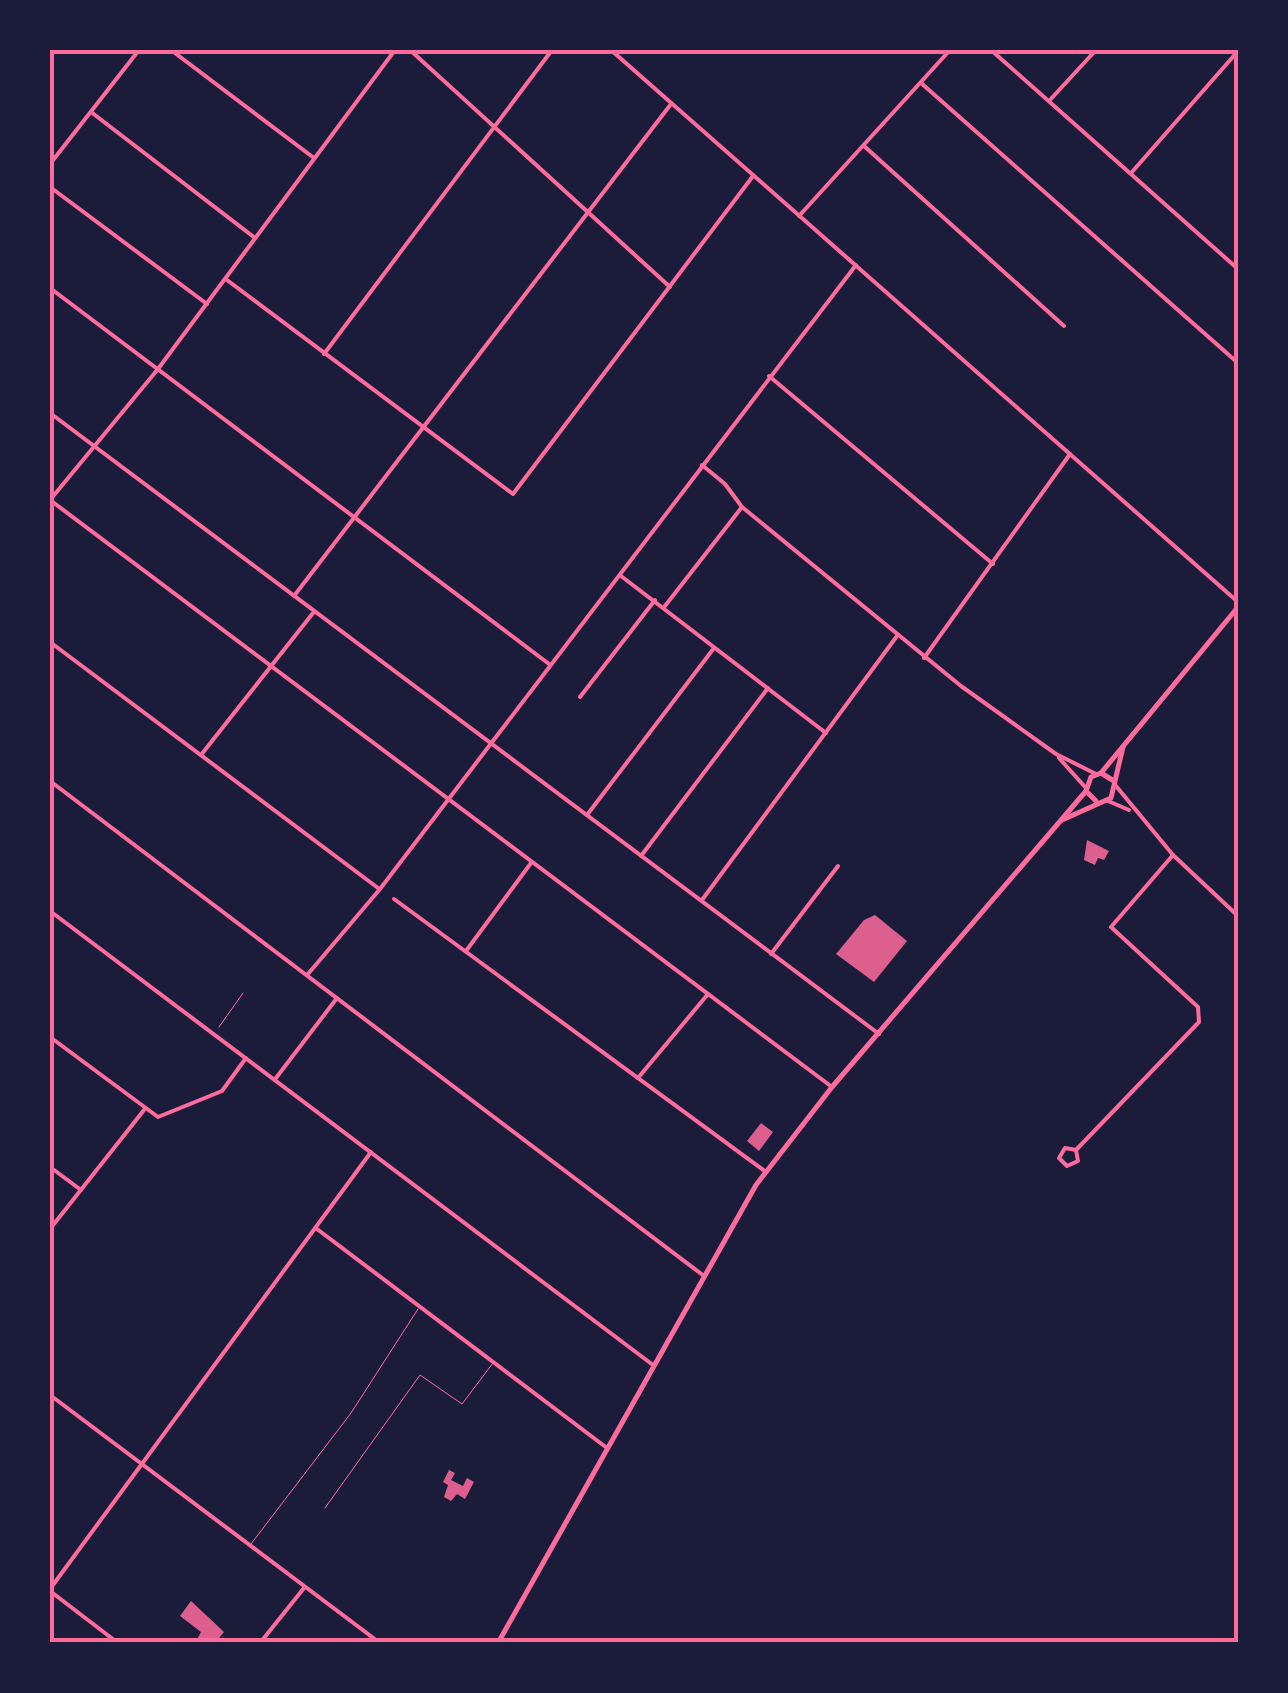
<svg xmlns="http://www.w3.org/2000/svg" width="1288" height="1693" font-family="'DM Sans',sans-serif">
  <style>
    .building { fill: #dd5f8e }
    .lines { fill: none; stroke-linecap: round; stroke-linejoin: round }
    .path { stroke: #ff6b9d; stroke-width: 1 }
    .service { stroke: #ff6b9d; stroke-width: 1 }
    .minor { stroke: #ff6b9d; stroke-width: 4 }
    .secondary { stroke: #ff6b9d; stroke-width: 5 }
    .neatline { fill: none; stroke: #ff6b9d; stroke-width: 4 }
  </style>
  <rect width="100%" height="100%" fill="#1b1b3a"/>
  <g class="building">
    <path d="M1087 840 1109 851 1104 860 1098 858 1095 865 1084 860Z"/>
    <path d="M875 915 907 941 874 982 836 954 864 920Z"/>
    <path d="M761 1123 773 1132 759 1151 747 1141Z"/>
    <path d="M449 1470 455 1473 451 1480 463 1486 467 1478 474 1482 465 1499 457 1494 451 1501 444 1497 448 1485 443 1482Z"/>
    <path d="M191 1601 224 1632 215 1643H195L201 1632 180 1616Z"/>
  </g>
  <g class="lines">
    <path class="path" d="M219 1027 243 993"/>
    <g class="service">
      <path d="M325 1508 420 1375 462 1404 493 1363"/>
      <path d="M251 1544 351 1413 418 1309"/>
    </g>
    <g class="minor">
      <path d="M171 50 314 158"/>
      <path d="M395 50 158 369 50 500 832 1087"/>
      <path d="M410 50 670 287"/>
      <path d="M611 50 1238 602"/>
      <path d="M991 50 1238 269"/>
      <path d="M50 83 51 82"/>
      <path d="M921 83 1238 363"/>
      <path d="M1049 101 1096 50"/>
      <path d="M91 112 255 238"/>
      <path d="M864 146 1064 326"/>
      <path d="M50 164 139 50"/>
      <path d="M1132 172 1238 51"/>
      <path d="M50 187 207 304"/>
      <path d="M799 216 950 50"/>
      <path d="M227 280 513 494 753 176"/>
      <path d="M50 288 549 664"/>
      <path d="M324 354 552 50"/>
      <path d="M769 376 993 564"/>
      <path d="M50 413 879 1034"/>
      <path d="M702 465 725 484 742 507 961 686 1056 754 1096 774"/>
      <path d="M621 576 826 733"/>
      <path d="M294 596 671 104"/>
      <path d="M665 606 742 507"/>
      <path d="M50 642 378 888"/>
      <path d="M924 658 1070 454"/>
      <path d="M580 697 655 600"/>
      <path d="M201 755 313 613"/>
      <path d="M1059 758 1086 788"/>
      <path d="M50 781 704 1276"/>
      <path d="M1116 786 1173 855 1238 916"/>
      <path d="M1108 801 1129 810"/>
      <path d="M587 815 714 648"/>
      <path d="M641 856 768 688"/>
      <path d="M394 899 766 1172"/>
      <path d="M702 900 897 636"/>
      <path d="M50 911 653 1365"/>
      <path d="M466 951 531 863"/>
      <path d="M771 954 838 866"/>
      <path d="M308 974 380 889 856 265"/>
      <path d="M50 1037 158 1117 222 1091 246 1058"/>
      <path d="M276 1078 337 998"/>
      <path d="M638 1078 708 994"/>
      <path d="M1076 1150 1065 1148 1059 1158 1067 1166 1078 1161 1076 1150 1199 1022 1198 1007 1111 927 1173 855"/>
      <path d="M50 1167 81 1190"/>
      <path d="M50 1229 144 1110"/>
      <path d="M317 1229 607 1448"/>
      <path d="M50 1395 380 1643"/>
      <path d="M50 1589 371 1152"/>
      <path d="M50 1591 118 1643"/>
      <path d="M260 1643 304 1588"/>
      <path d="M727 1643H736"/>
    </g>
    <g class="secondary">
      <path d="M1101 773 1238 607"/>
      <path d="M1096 801 1086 791 1091 777 1101 773 1114 781"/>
      <path d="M1062 820 1111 798 1123 747"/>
      <path d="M498 1643 756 1185 832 1087 1086 791"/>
    </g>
  </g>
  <rect width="1288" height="1693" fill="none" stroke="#1b1b3a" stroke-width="105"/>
  <rect x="52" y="52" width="1184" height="1588" class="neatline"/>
</svg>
